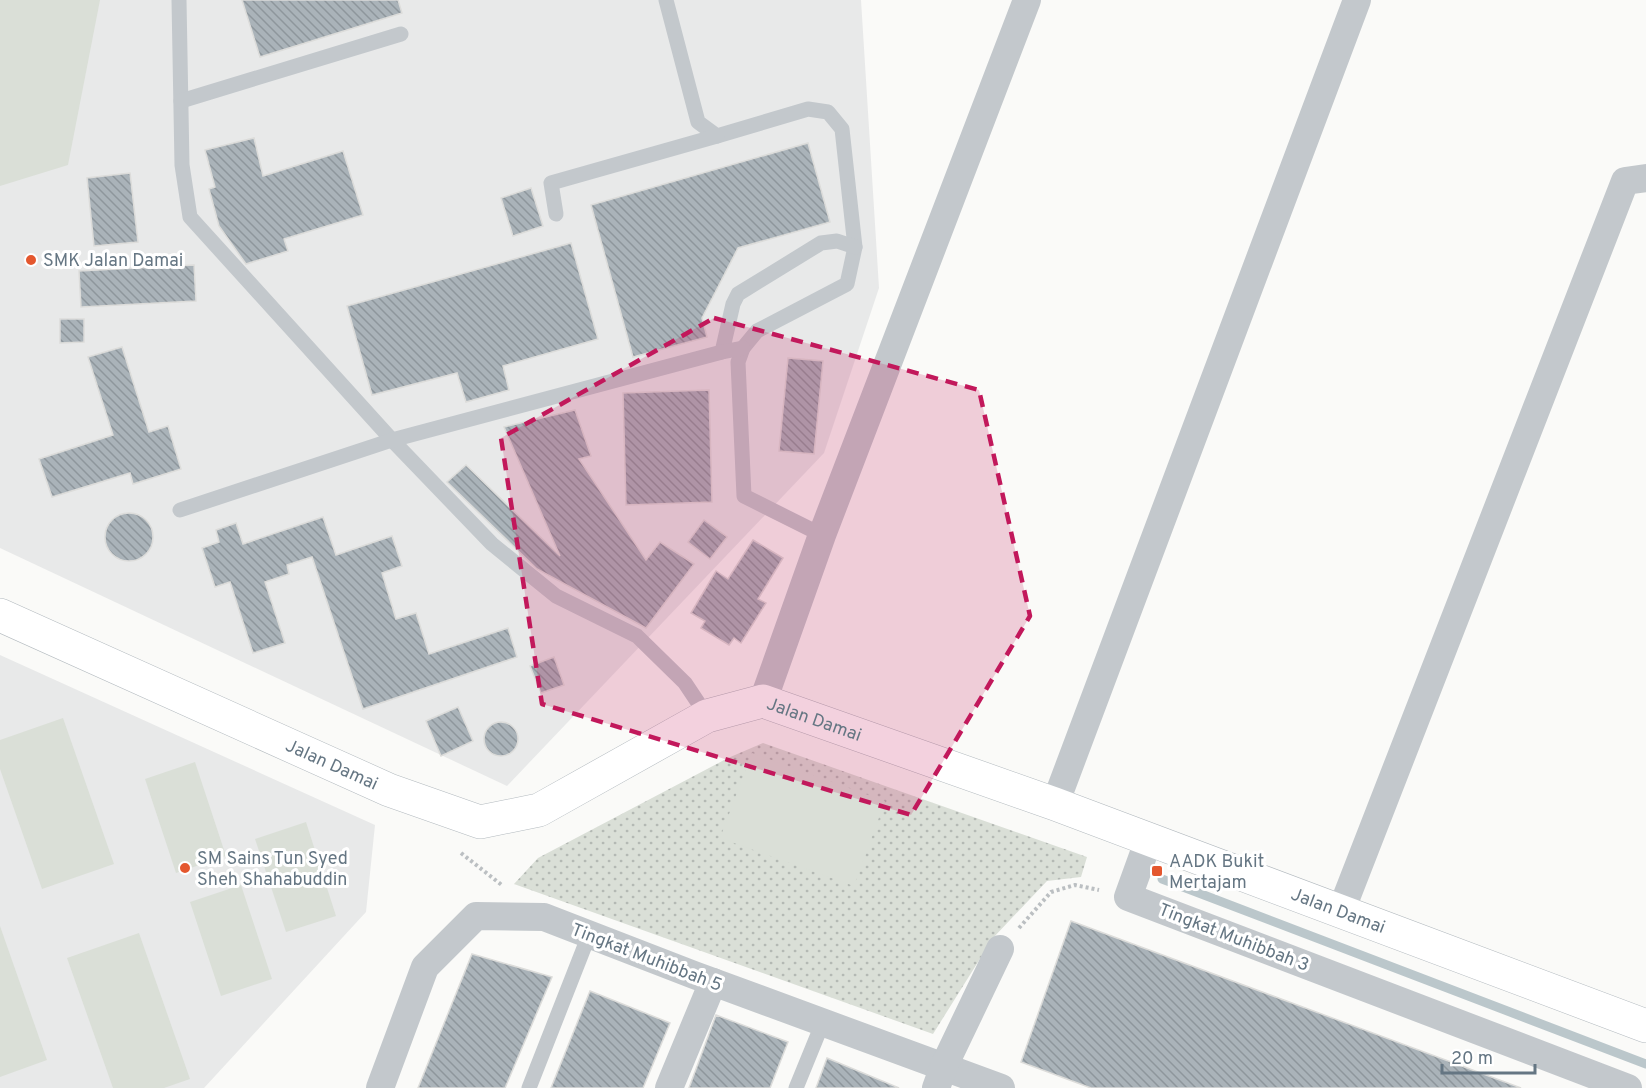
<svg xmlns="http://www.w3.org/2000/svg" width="1646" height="1088" font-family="Overpass,sans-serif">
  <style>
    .built { fill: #e8e9e9 }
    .grass { fill: url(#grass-dots) }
    .pitch { fill: #dadfd7 }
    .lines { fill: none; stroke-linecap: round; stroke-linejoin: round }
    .stream { stroke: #bbc7cb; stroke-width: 9 }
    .building { fill: url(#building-back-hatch); stroke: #dcdcda; stroke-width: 1.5 }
    .secondary-casing { stroke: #b3babf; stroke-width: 34 }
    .path { stroke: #bbbfc2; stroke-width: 4; stroke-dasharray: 3 3; stroke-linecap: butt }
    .service { stroke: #c3c8cc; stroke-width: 15 }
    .minor { stroke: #c3c8cc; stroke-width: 28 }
    .secondary { stroke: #fff; stroke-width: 33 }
    .marked { fill: #c2185b; fill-opacity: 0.2; stroke: #c2185b; stroke-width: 4.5; stroke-dasharray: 12 8; stroke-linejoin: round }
    .poi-dot { fill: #e4572e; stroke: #fff; stroke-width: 2 }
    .labels { text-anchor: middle; stroke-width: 6; stroke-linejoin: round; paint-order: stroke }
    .poi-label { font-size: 18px; fill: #657683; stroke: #fff; text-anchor: start }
    .street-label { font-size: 18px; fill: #657683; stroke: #fff }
  </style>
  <defs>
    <pattern id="grass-dots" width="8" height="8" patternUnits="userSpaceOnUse" patternTransform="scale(1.5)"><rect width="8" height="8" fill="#dadfd7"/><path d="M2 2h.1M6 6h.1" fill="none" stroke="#b4b9b4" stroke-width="1.8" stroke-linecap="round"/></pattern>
    <pattern id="building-back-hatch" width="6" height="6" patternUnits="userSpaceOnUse" patternTransform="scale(1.5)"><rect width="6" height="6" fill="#aab3b9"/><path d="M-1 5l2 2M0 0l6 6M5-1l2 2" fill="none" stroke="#8e969c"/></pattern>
  </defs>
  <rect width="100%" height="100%" fill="#fafaf8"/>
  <g class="built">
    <path d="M0 0H861L879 288 824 453 507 786 0 548Z"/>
    <path d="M0 655 375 825 366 912 204 1088H0Z"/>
  </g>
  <path class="grass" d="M763 743 1087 857 1081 877 1047 881 993 938 933 1034 514 884 538 858 728 758Z"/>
  <g class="pitch">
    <path d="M0 0H100L68 165 0 186Z"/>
    <path d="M63 718 114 864 42 889 0 769V740Z"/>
    <path d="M752 753 885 801 854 886 720 838Z"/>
    <path d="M195 762 226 856 176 873 145 779Z"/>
    <path d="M306 822 336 916 286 932 255 839Z"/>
    <path d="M241 885 272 979 221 996 190 902Z"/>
    <path d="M0 926 47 1060 0 1077Z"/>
    <path d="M139 933 190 1079 164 1088H113L67 958Z"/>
  </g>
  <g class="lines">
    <path class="stream" d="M1162 879 1646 1064"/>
  </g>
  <g class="building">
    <path d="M242 0H398L402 13 260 57Z"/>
    <path d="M254 138 263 176 343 151 363 215 284 239 288 251 246 264 219 226 209 189 215 187 205 150Z"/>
    <path d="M808 143 830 222 738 248 702 318 707 337 633 357 591 205Z"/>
    <path d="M130 173 138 242 94 246 87 178Z"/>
    <path d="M531 188 543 226 513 236 501 198Z"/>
    <path d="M571 243 598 339 503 366 509 390 466 402 457 373 372 395 347 306Z"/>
    <path d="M194 265 196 301 81 307 79 271Z"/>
    <path d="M60 319H84V342L60 343Z"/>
    <path d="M122 347 149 432 168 426 181 469 133 484 130 473 52 497 39 459 113 435 88 357Z"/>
    <path d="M788 358 823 361 814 454 779 451Z"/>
    <path d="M709 390 712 502 626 505 623 393Z"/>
    <path d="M575 410 591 456 579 459 646 560 660 542 694 564 646 628 537 569 447 482 466 465 560 556 504 427Z"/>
    <circle cx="129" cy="537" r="24"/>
    <path d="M323 517 336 555 392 536 402 566 382 573 396 619 416 613 429 654 508 628 517 657 363 709 312 557 287 565 289 574 265 582 285 643 253 653 230 582 215 587 202 548 219 542 216 530 236 523 243 544Z"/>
    <path d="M704 520 727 537 710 559 688 542Z"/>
    <path d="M753 540 783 558 758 599 766 603 741 643 734 638 729 645 701 628 705 621 691 613 716 571 728 579Z"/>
    <path d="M554 657 564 685 541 693 530 666Z"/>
    <path d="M458 707 473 741 441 756 426 721Z"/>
    <circle cx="501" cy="739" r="17"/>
    <path d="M1071 921 1521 1088H1091L1021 1062Z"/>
    <path d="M472 954 552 977 505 1088H418Z"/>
    <path d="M590 991 670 1023 643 1088H551Z"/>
    <path d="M716 1015 788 1042 770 1088H689Z"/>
    <path d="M827 1058 899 1088H816Z"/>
  </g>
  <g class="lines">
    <defs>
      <g id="secondary">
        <path id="s1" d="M0 615 389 790 480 822 539 810 707 716 763 701 1055 804 1646 1026"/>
      </g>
    </defs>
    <use href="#secondary" class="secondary-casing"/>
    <g class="path">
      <path d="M461 853 503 886"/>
      <path d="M1019 928 1051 892 1075 885 1099 890"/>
    </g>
    <g class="service">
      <path d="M179 0 182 165 190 217 392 440 492 544 556 596 637 636 685 683 707 716"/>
      <path d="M666 0 698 122 717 136 808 109 828 112 842 129 855 247 847 284 757 331 743 348 738 362 744 496 822 535"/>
      <path d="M181 101 401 34"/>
      <path d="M556 214 551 183 717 136"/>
      <path d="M722 352 733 304 738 294 821 243 837 241 855 247"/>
      <path d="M180 510 392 440 722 352 743 348"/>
      <path d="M529 1088 589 935"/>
      <path d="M796 1088 823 1022"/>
    </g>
    <g class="minor">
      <path d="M763 701 822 535 1027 0"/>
      <path d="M1055 804 1357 0"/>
      <path d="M1149 839 1128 897 1628 1088"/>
      <path d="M1341 911 1625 181 1646 178"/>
      <path d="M380 1088 425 967 476 916 544 917 694 975 1001 1088"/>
      <path d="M669 1088 713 982"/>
      <path d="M936 1088 944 1066 1000 949"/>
    </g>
    <use href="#secondary" class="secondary"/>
  </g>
  <path class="marked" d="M714 318 979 390 1030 616 911 815 542 704 501 438Z"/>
  <g class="poi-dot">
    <circle cx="31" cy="260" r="6"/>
    <circle cx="185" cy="868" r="6"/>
    <rect x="1151" y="865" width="12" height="12" rx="3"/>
  </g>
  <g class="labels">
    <g class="poi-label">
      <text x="43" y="266">SMK Jalan Damai</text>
      <text x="197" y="864">SM Sains Tun Syed<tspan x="197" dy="21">Sheh Shahabuddin</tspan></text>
      <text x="1169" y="867">AADK Bukit<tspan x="1169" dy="21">Mertajam</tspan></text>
    </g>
    <g class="street-label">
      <text dy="6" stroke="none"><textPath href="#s1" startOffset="888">Jalan Damai</textPath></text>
      <text dy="6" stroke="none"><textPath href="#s1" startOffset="364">Jalan Damai</textPath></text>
      <text dy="6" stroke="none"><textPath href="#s1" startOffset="1446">Jalan Damai</textPath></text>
      <text transform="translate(1234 937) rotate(21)" y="6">Tingkat Muhibbah 3</text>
      <text transform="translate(647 957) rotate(21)" y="6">Tingkat Muhibbah 5</text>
    </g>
  </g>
  <path d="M1442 1064v9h93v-9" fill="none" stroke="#657683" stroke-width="3"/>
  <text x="1451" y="1064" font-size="18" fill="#657683" stroke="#ffffff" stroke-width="4.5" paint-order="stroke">20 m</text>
</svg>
